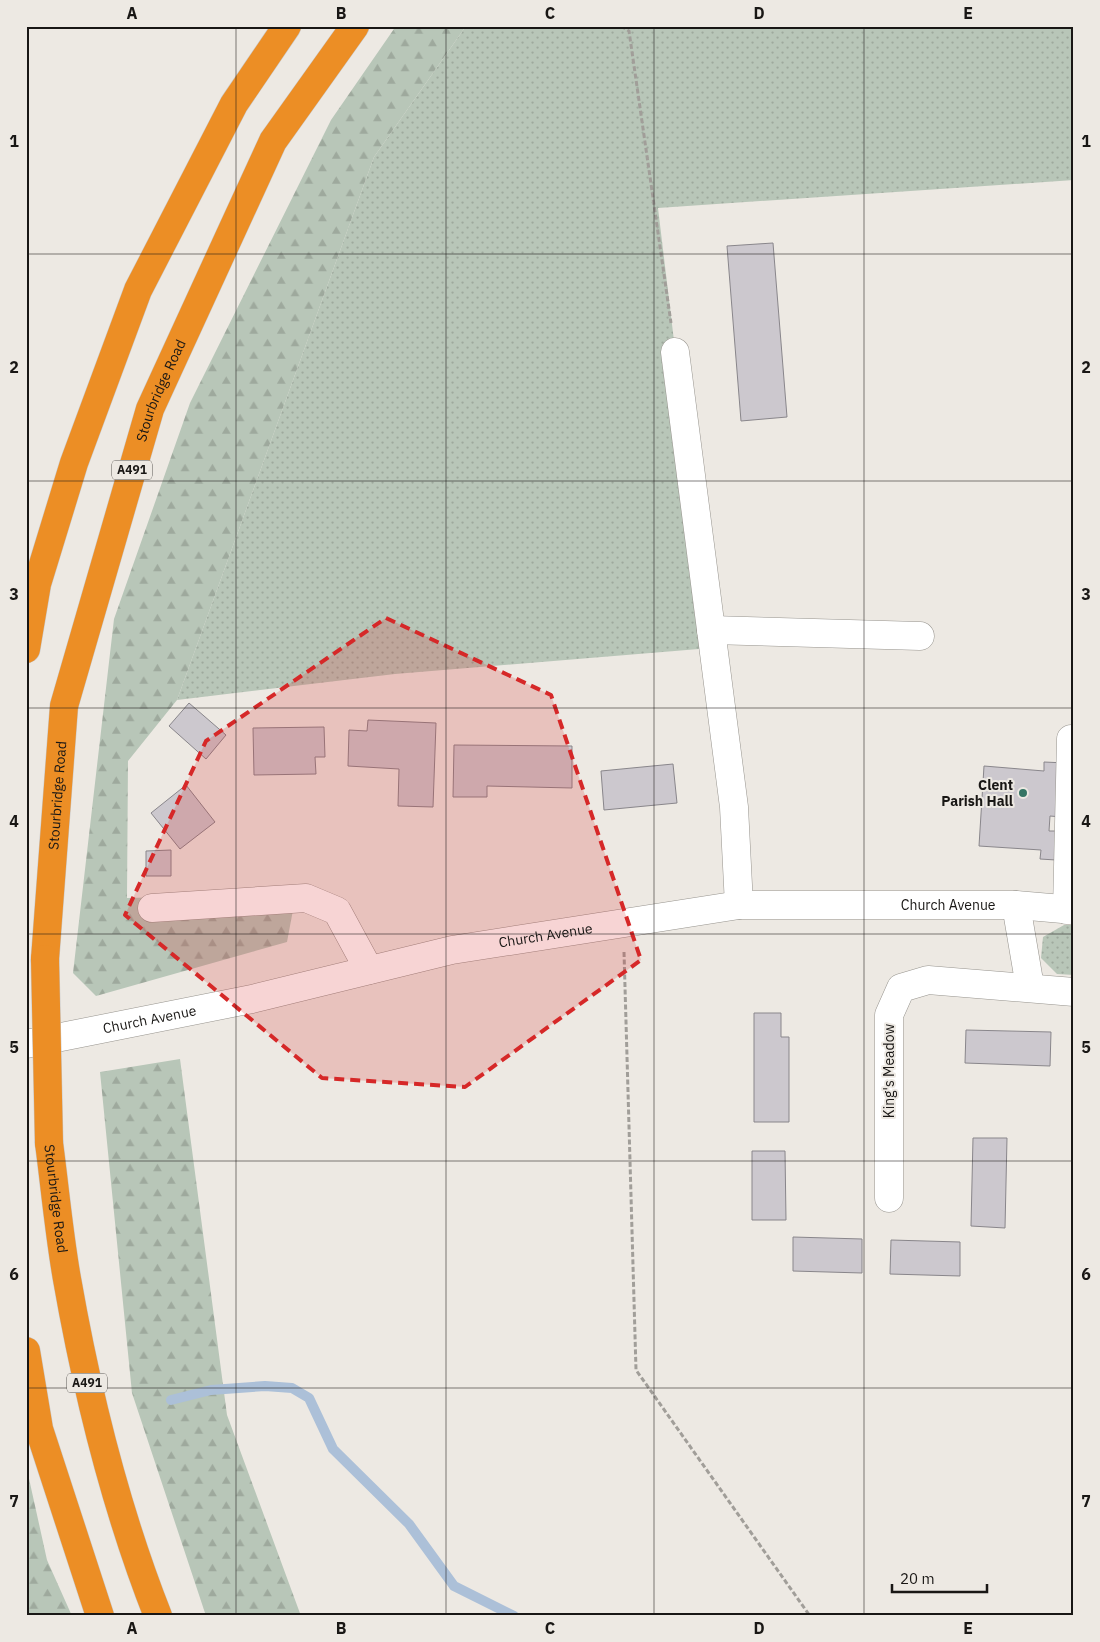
<svg xmlns="http://www.w3.org/2000/svg" width="1100" height="1642" font-family="'IBM Plex Sans',sans-serif">
  <style>
    .grass { fill: url(#grass-dots) }
    .forest { fill: url(#forest-firs) }
    .lines { fill: none; stroke-linecap: round; stroke-linejoin: round }
    .stream { stroke: #acc0d8; stroke-width: 10 }
    .building { fill: #ccc8ce; stroke: #89868b }
    .minor-casing { stroke: #97948e; stroke-width: 29 }
    .highway-casing { stroke: #c8c7c7; stroke-width: 29 }
    .path { stroke: #a19e99; stroke-width: 3; stroke-dasharray: 5 2.5; stroke-linecap: butt }
    .minor { stroke: #fff; stroke-width: 28 }
    .highway { stroke: #ec8e25; stroke-width: 28 }
    .highway-bridge-casing { stroke: #c8c7c7; stroke-width: 29; stroke-linecap: butt }
    .highway-bridge { stroke: #ec8e25; stroke-width: 28 }
    .marked { fill: #d62828; fill-opacity: 0.2; stroke: #d62828; stroke-width: 4; stroke-dasharray: 10 6; stroke-linejoin: round }
    .grid { fill: none; stroke: #191715; stroke-width: 1; stroke-opacity: 0.55 }
    .poi-dot { fill: #357564; stroke: #ede9e3; stroke-width: 2 }
    .labels { text-anchor: middle; stroke-width: 4; stroke-linejoin: round; paint-order: stroke }
    .shield { fill: #ede9e3; stroke: #595653; stroke-width: 1 }
    .shield-label { font-size: 12px; font-weight: bold; fill: #191715 }
    .street-label { font-size: 14px; fill: #191715; stroke: #ede9e3 }
    .poi-label { font-size: 14px; font-weight: bold; fill: #191715; stroke: #ede9e3; text-anchor: end }
    .neatline { fill: none; stroke: #191715; stroke-width: 2 }
    .grid-label { font-size: 16px; text-anchor: middle; font-weight: bold; fill: #191715 }
  </style>
  <defs>
    <pattern id="grass-dots" width="8" height="8" patternUnits="userSpaceOnUse" patternTransform="scale(1.25)"><rect width="8" height="8" fill="#b8c6b8"/><path d="M2 2h.1M6 6h.1" fill="none" stroke="#9ea99d" stroke-width="1.8" stroke-linecap="round"/></pattern>
    <pattern id="forest-firs" width="22" height="20" patternUnits="userSpaceOnUse" patternTransform="scale(1.25)"><rect width="22" height="20" fill="#b8c6b8"/><path d="M5 1l3.5 6h-7zM16 11l3.5 6h-7z" fill="#9ea99d"/></pattern>
  </defs>
  <rect width="100%" height="100%" fill="#ede9e3"/>
  <g class="grass">
    <path d="M466 26H1074V180L658 208 711 648 395 674 177 700 374 157Z"/>
    <path d="M1064 925H1074V975L1057 974 1041 958 1043 937Z"/>
  </g>
  <g class="forest">
    <path d="M396 26H466L374 157 177 700 128 761 127 898 296 894 287 942 96 996 73 973 114 619 190 403 331 120Z"/>
    <path d="M180 1059 227 1415 301 1616H206L132 1393 100 1072Z"/>
    <path d="M26 1465 47 1560 72 1616H26Z"/>
  </g>
  <g class="lines">
    <path class="stream" d="M171 1400 211 1390 265 1386 292 1388 309 1398 333 1449 409 1524 454 1586 514 1616"/>
  </g>
  <g class="building">
    <path d="M773 243 787 417 741 421 727 246Z"/>
    <path d="M189 703 226 735 206 759 169 726Z"/>
    <path d="M368 720 436 723 433 807 398 806 399 769 348 766 349 730 367 731Z"/>
    <path d="M324 727 325 757H315L316 774 254 775 253 728Z"/>
    <path d="M454 745 572 746V788L487 786V797H453Z"/>
    <path d="M1044 762 1066 763 1062 817 1050 816 1049 831H1058L1056 860 1040 859 1041 850 979 846 984 766 1044 771Z"/>
    <path d="M673 764 677 803 604 810 601 771Z"/>
    <path d="M186 785 215 822 180 849 151 813Z"/>
    <path d="M171 850V876H146V851Z"/>
    <path d="M754 1013H781V1037H789V1122H754Z"/>
    <path d="M966 1030 1051 1032 1050 1066 965 1063Z"/>
    <path d="M973 1138H1007L1005 1228 971 1226Z"/>
    <path d="M752 1151H785L786 1220H752Z"/>
    <path d="M793 1237 862 1239V1273L793 1271Z"/>
    <path d="M891 1240 960 1242V1276L890 1274Z"/>
  </g>
  <g class="lines">
    <defs>
      <g id="minor">
        <path d="M675 352 734 807 739 905"/>
        <path d="M711 630 920 636"/>
        <path d="M1016 905 1030 987"/>
        <path d="M152 908 306 898 337 911 369 970"/>
        <path d="M1067 910 1071 739"/>
        <path id="s1" d="M26 1044 252 999 452 950 739 905H1016L1074 910"/>
        <path d="M889 1198V1015L901 988 928 980 1074 992"/>
      </g>
      <g id="highway">
        <path d="M26 649 37 584 74 463 138 290 234 104 287 26"/>
        <path id="s2" d="M45 959 64 706 150 409 273 141 355 26"/>
        <path id="s3" d="M49 1143C55 1188 59 1234 67 1279 87 1393 115 1507 158 1616"/>
        <path d="M26 1351 39 1429 100 1616"/>
      </g>
    </defs>
    <use href="#minor" class="minor-casing"/>
    <use href="#highway" class="highway-casing"/>
    <g class="path">
      <path d="M621 26 629 31 671 323"/>
      <path d="M624 952 636 1370 810 1616"/>
    </g>
    <use href="#minor" class="minor"/>
    <use href="#highway" class="highway"/>
    <defs>
      <path id="highway-bridge" d="M45 959 49 1143"/>
    </defs>
    <use href="#highway-bridge" class="highway-bridge-casing"/>
    <use href="#highway-bridge" class="highway-bridge"/>
  </g>
  <path class="marked" d="M386 618 551 695 641 960 465 1087 322 1078 125 915 206 741Z"/>
  <path class="grid" d="M236 26V1616M446 26V1616M654 26V1616M864 26V1616M26 254H1074M26 481H1074M26 708H1074M26 934H1074M26 1161H1074M26 1388H1074"/>
  <circle class="poi-dot" cx="1023" cy="793" r="5"/>
  <g class="labels">
    <g class="shield">
      <rect x="112" y="460.5" width="40" height="19" rx="4"/>
      <rect x="67" y="1373.5" width="40" height="19" rx="4"/>
    </g>
    <g class="shield-label">
      <text x="132" y="474">A491</text>
      <text x="87" y="1387">A491</text>
    </g>
    <g class="street-label">
      <text dy="5" stroke="none"><textPath href="#s2" startOffset="584">Stourbridge Road</textPath></text>
      <text dy="5" stroke="none"><textPath href="#s2" startOffset="164">Stourbridge Road</textPath></text>
      <text dy="5" stroke="none"><textPath href="#s1" startOffset="936">Church Avenue</textPath></text>
      <text dy="5" stroke="none"><textPath href="#s1" startOffset="531">Church Avenue</textPath></text>
      <text dy="5" stroke="none"><textPath href="#s1" startOffset="126">Church Avenue</textPath></text>
      <text transform="translate(889 1071) rotate(-90)" y="5">King's Meadow</text>
      <text dy="5" stroke="none"><textPath href="#s3" startOffset="56">Stourbridge Road</textPath></text>
    </g>
    <g class="poi-label">
      <text x="1013" y="790">Clent<tspan x="1013" dy="16">Parish Hall</tspan></text>
    </g>
  </g>
  <rect width="1100" height="1642" fill="none" stroke="#ede9e3" stroke-width="55"/>
  <path d="M892 1584v8h95v-8" fill="none" stroke="#191715" stroke-width="2.5"/>
  <text x="900" y="1584" font-size="15" fill="#191715" stroke="#ede9e3" stroke-width="4" paint-order="stroke">20 m</text>
  <rect x="28" y="28" width="1044" height="1586" class="neatline"/>
  <g class="grid-label">
    <text x="132" y="19">A</text>
    <text x="341" y="19">B</text>
    <text x="550" y="19">C</text>
    <text x="759" y="19">D</text>
    <text x="968" y="19">E</text>
    <text x="14" y="147">1</text>
    <text x="1086" y="147">1</text>
    <text x="14" y="373">2</text>
    <text x="1086" y="373">2</text>
    <text x="14" y="600">3</text>
    <text x="1086" y="600">3</text>
    <text x="14" y="827">4</text>
    <text x="1086" y="827">4</text>
    <text x="14" y="1053">5</text>
    <text x="1086" y="1053">5</text>
    <text x="14" y="1280">6</text>
    <text x="1086" y="1280">6</text>
    <text x="14" y="1507">7</text>
    <text x="1086" y="1507">7</text>
    <text x="132" y="1634">A</text>
    <text x="341" y="1634">B</text>
    <text x="550" y="1634">C</text>
    <text x="759" y="1634">D</text>
    <text x="968" y="1634">E</text>
  </g>
</svg>
